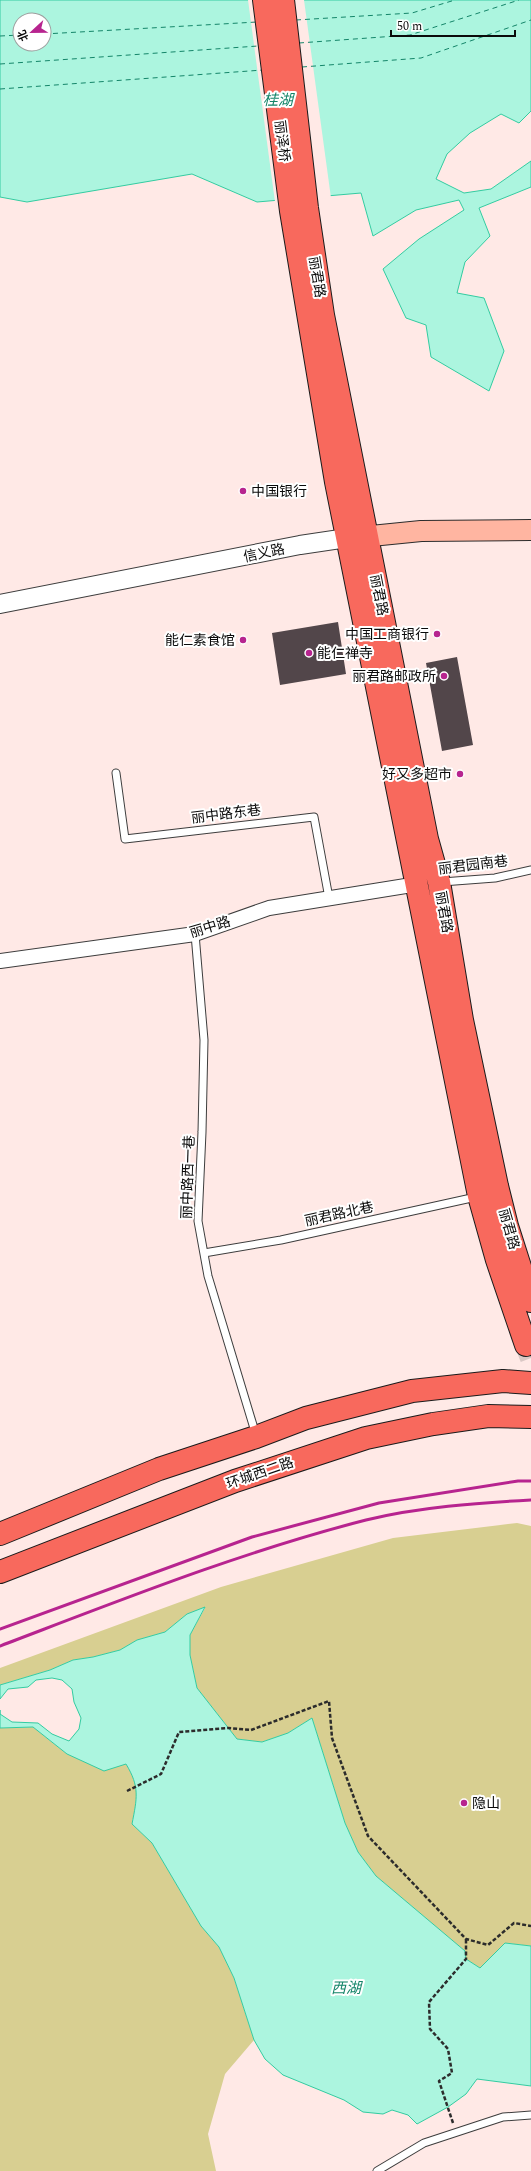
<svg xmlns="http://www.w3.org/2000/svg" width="531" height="2171" viewBox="0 0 531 2171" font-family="Spectral,'Noto Sans SC',serif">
<rect width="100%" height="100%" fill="#ffe9e6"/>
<!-- forest -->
<path fill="#d8cf91" d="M517,1523L531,1526V1946L505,1943L480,1968L466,1959L465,1951L376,1876L358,1852L345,1823L312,1718L288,1733L262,1742L237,1739L197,1688L190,1655V1635L205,1608L187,1614L165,1632L137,1640L120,1650L93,1657L73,1660L50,1670L0,1685V1668L221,1587L393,1538Z
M33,1727L67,1754L126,1764C140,1787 137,1798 132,1824L152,1843L201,1926L219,1947L234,1978L254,2040L225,2074L208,2134L216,2171H0V1728Z"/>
<!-- water -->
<path fill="#acf5df" stroke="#33cca1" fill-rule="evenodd" d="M0,0H531V111L519,123L501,114L470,133L447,154L436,179L464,193L491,189L531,161V187L479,208L490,236L465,262L457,293L484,298L504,351L489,391L431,357L426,325L406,318L383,269L419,239L464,210L459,200L416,210L373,236L361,193L257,202L192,174L27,202L0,197ZM20,20H44V44H20Z
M205,1607L190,1635V1655L197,1688L237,1739L262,1742L288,1733L312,1718L345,1823L358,1852L376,1876L465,1951L466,1959L480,1968L505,1943L531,1946V2086L477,2079L466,2094L448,2107L417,2124L408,2115L392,2110L383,2114L363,2112L344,2100L283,2075L265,2059L254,2040L234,1978L219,1947L201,1926L152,1843L132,1824C137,1798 140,1787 126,1764L104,1771L67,1754L33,1727L0,1728V1710V1714L12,1722L38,1723L52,1734L69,1741L79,1729L81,1718L74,1702L72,1689L62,1680L52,1678L36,1680L28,1687L8,1689L0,1699V1685L50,1670L73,1660L93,1657L120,1650L137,1640L165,1632L187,1614Z"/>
<!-- pier -->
<path fill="#ffe9e6" d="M248,0H304L331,198L275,202Z"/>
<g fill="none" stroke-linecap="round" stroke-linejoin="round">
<!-- ferry -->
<path stroke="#148569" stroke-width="1" stroke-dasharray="5 4" stroke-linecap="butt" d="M296,20L412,13L455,0
M44,34L257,22
M0,36L20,35
M299,43L410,35L519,0
M0,64L258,46
M302,67L421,58L531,20
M0,89L263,70"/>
</g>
<!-- building -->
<path fill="#52464a" d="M338,622L346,674L280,685L272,633Z
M457,657L473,745L442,751L426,663Z"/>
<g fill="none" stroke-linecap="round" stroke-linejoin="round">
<!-- primary-tunnel -->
<path stroke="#dac8c5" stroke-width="22" stroke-dasharray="22 11" stroke-linecap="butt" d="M526,1345L531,1358"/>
<defs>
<path id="service" d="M116,773L125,839L314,817L329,898
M442,882L495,878L531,870
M195,934L204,1040L202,1132L198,1221L208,1276L256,1435
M204,1253L281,1240L476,1197
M377,2171L424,2143L503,2117L531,2115"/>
<path id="minor" d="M0,961L195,934L269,908L418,884"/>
<path id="tertiary" d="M0,604L300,545L347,538"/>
<path id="secondary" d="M351,538L421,531L531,530"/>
<path id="primary" d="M264,0L291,211L336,482L479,1196L497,1260L526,1345
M283,0L307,208L323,315L427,839L439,882L462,1020L497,1186L507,1226L531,1301
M0,1534L159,1469L256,1437L306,1418L412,1391L503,1381L531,1383
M0,1572L235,1481L366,1438L433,1424L488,1416L531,1417"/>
</defs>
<!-- service casing -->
<use href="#service" stroke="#3d3d3d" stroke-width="9"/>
<!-- minor casing -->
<use href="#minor" stroke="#3d3d3d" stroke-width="16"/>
<!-- tertiary casing -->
<use href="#tertiary" stroke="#3d3d3d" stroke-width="20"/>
<!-- secondary casing -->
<use href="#secondary" stroke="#2c2c2c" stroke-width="22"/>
<!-- primary casing -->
<use href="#primary" stroke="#1b1b1b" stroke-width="24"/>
<!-- path -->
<path stroke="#2c2c2c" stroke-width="2.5" stroke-dasharray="4 2" stroke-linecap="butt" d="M127,1791L161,1774L179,1732L228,1728L251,1730L329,1701L332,1738L368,1836L466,1939L488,1945L514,1923L531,1926
M453,2123L439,2081L452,2073L448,2049L430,2029L429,2002L466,1959V1939"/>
<!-- service -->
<use href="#service" stroke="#fff" stroke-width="7"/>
<!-- minor -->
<use href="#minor" stroke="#fff" stroke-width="14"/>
<!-- tertiary -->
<use href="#tertiary" stroke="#fff" stroke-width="18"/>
<!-- secondary -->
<use href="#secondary" stroke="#ffb5a1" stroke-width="20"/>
<!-- primary -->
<use href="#primary" stroke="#f8695d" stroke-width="22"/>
<!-- rail -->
<path stroke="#b7248f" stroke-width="3" d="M0,1629L252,1537L379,1503L518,1481H531
M0,1646C121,1600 241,1552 366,1520C419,1507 477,1503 531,1500"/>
</g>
<!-- markers -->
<g fill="#b7248f" stroke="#fff" stroke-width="1.5">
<circle cx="243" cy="491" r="4"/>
<circle cx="437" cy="634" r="4"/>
<circle cx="243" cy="640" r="4"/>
<circle cx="309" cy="653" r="4"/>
<circle cx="444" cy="676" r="4"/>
<circle cx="460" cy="774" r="4"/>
<circle cx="464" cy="1803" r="4"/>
</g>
<g text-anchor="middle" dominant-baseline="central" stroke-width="4" stroke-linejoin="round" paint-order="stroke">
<!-- street labels -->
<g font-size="14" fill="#0a0a0a" stroke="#fff">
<text transform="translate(282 141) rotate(83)">丽泽桥</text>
<text transform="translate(317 277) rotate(81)">丽君路</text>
<text transform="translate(264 553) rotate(-12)">信义路</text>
<text transform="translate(379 595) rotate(79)">丽君路</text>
<text transform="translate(226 814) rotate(-7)">丽中路东巷</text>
<text transform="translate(473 865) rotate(-7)">丽君园南巷</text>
<text transform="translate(444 912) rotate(80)">丽君路</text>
<text transform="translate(210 927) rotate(-17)">丽中路</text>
<text transform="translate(188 1177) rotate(-88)">丽中路西一巷</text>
<text transform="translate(339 1214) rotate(-12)">丽君路北巷</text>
<text transform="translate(509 1229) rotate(74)">丽君路</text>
<text transform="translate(260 1473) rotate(-19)">环城西二路</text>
</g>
<!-- poi labels -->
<g font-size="14" fill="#0a0a0a" stroke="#fff" text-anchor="end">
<text x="251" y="491" text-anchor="start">中国银行</text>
<text x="429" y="634">中国工商银行</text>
<text x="235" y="640">能仁素食馆</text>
<text x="317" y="653" text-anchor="start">能仁禅寺</text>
<text x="436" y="676">丽君路邮政所</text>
<text x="452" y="774">好又多超市</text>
<text x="472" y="1803" text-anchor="start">隐山</text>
</g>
<!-- water labels -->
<g font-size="15" font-style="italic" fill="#148569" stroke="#fff">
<text x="278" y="100">桂湖</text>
<text x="346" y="1988">西湖</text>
</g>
</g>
<!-- north arrow -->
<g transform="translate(32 32) rotate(248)"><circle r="19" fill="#ffffff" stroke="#9d9d9d"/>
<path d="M0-3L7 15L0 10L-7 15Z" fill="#b7248f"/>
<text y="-6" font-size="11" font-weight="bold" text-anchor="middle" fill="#0a0a0a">北</text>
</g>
<!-- scale -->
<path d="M391 30v6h124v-6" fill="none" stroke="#0a0a0a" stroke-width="2"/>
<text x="397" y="30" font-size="12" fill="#0a0a0a" stroke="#ffffff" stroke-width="3" paint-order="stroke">50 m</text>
</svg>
